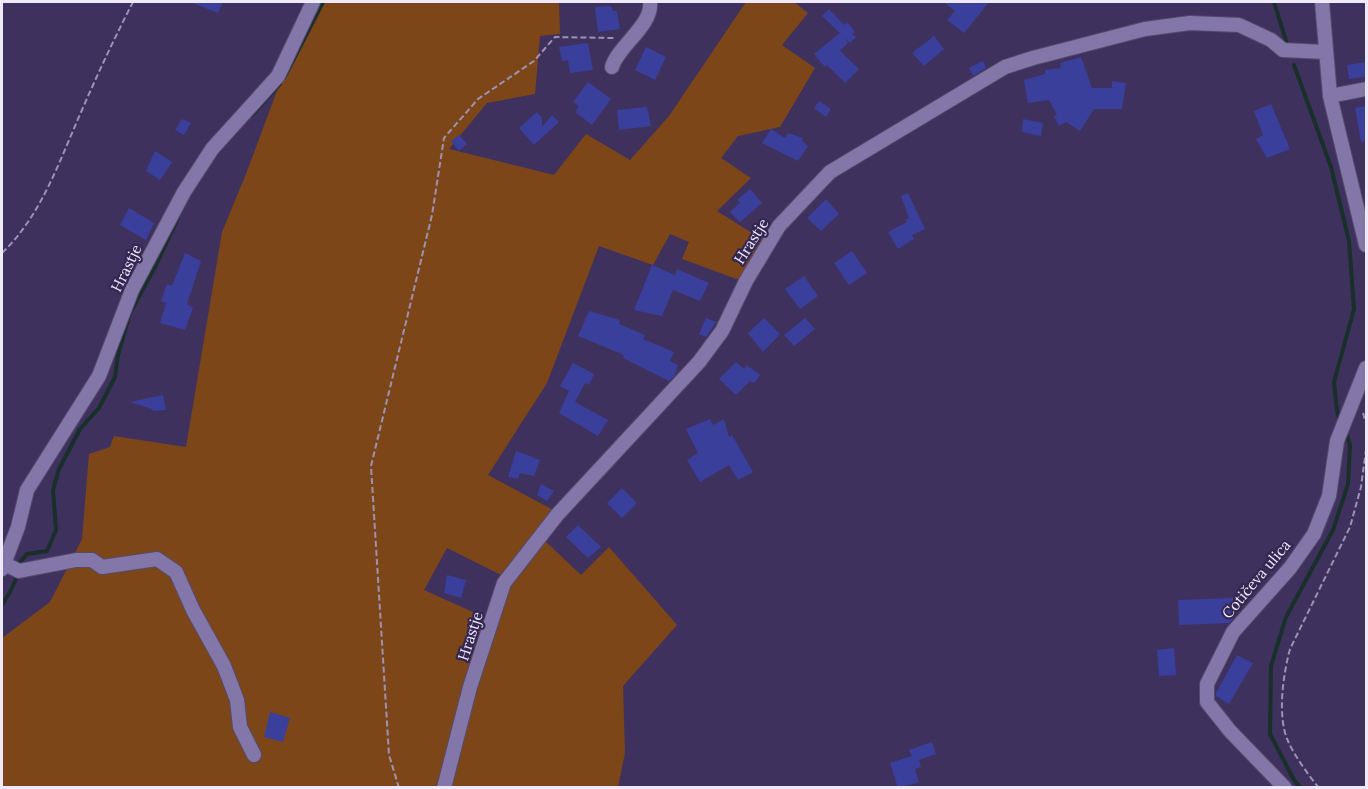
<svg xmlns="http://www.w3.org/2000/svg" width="1368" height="789" viewBox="0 0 1368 789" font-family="Lora,serif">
<rect width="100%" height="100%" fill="#3f315d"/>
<!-- green -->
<path fill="#7d4619" d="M310,2H559L560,34L540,36L535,94L487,103L449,149L554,175L586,134L630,160L669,116L746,2H794L808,13L782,45L815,68L780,127L738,136L721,158L751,178L717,211L765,241L742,281L682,259L689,242L670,234L653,265L599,246L547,383L488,475L555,511L503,576L447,548L424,590L495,622L507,586L543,539L581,575L609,547L677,625L623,686L625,753L618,787H2V638L50,602L82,539L89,454L110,447L114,436L186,447L222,232L246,174Z"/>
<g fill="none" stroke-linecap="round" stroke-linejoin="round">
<!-- stream -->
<path stroke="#192f2a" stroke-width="4" d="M1274,2L1287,44
M1294,65L1331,167L1349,241L1354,309L1334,382L1337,411L1340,421
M284,78L323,2
M251,116L280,84
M19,563L27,554L47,551L56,530L53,490L59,469L80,429L99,408L115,377L118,355L130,313L156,265L178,218
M2,605L10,592L17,577
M1301,788L1294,780L1270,734L1271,666L1286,617L1333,530L1348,484L1350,445L1346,433"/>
</g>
<!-- building -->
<path fill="#3b3f9c" d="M190,2H223L218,13Z
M944,2H989L964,33L947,20L955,11Z
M611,6L613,11H617L620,29L598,32L595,7Z
M829,9L844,25L847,22L855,32L852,34L856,37L850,43L844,37L848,43L840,51L859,69L845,83L827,65L825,67L814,54L840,33L822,16Z
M934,36L944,49L924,66L912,53Z
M588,43L593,70L570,73L568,60L562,61L559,47Z
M646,47L666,57L655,80L635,70Z
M1081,57L1092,88H1112V81L1126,83L1122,109H1094L1080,131L1066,122L1059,126L1054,116L1057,115L1049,100L1028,103L1024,80L1045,74V70L1061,68L1060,63Z
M983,61L986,68L973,76L969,68Z
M1366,62V77L1349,79L1347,65Z
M588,82L611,99L592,125L575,112L579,106L573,102Z
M819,101L831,109L826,117L814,108Z
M1271,104L1290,149L1267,158L1256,139L1263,135L1254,111Z
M1366,106V141L1361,142L1355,108Z
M647,107L651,126L619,130L617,110Z
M537,112L542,118V127L552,115L559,122L534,145L519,128Z
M182,119L191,123L184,135L175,130Z
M1023,119L1043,123L1041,136L1022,132Z
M771,129L785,138L788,133L803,138L802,141L808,146L798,161L762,143Z
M459,135L467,144L459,151L451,141Z
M155,151L172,162L160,180L146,171Z
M750,189L762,203L740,222L730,212L740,203L737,200Z
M908,193L925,229L912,235L914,239L898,249L888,232L907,222L905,220L909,218L901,196Z
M826,199L839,214L821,231L807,218Z
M129,208L154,223L146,240L120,225Z
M852,251L867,273L849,285L834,263Z
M185,253L201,261L187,304L193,308L185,330L160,323L166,303L161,301L167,284L172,286Z
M652,265L675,275L677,269L709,283L700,301L673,290L662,316L634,310Z
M804,276L818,296L800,309L785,289Z
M589,311L620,320L619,324L645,335L643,339L674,352L670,361L678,365L675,375L669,381L623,358L624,355L578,336Z
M706,318L716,322L706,337L699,334Z
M764,318L780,334L763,352L748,333Z
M805,318L815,329L794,346L784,335Z
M736,362L744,369L747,365L760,375L754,383L750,381L736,395L719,379Z
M573,363L594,374L589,385L585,383L575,402L608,420L598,436L559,413L569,391L560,386Z
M163,395L166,410L153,411L152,409L130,402Z
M710,419L713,425L724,419L729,437L732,435L753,472L738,480L729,465L700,482L687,460L698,453L686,429Z
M516,451L540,460L534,476L520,473L518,479L508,477Z
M541,484L554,491L547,501L537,495Z
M622,488L637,503L622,518L607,503Z
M578,525L601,547L588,558L566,537Z
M447,575L466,580L461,598L444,593Z
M1233,598L1234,618L1229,623L1179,625L1178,600Z
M1174,648L1176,675L1159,676L1157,650Z
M1237,655L1253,663L1229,704L1216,696V693Z
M270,712L290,718L283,742L264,737Z
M932,742L936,754L919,760L921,767L915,769L919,782L898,788L890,763L912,756L909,750Z"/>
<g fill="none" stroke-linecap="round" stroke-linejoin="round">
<defs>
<path id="minor" d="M1322,2L1330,96L1366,245
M612,67C618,46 653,25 650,2
M1330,96L1366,89
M5,564L19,571L76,560H92L102,567L157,559L176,572L193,610L224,666L237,700L240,727L254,755
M2,569L18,527L27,490L99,376L132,290L184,192L212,149L278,76L313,2
M444,788L470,687L504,583L557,515L699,362L722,331L746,281L779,226L830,172L1005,67L1033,58L1145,29L1190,23L1239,25L1271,40L1283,50L1325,52
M1285,788L1230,731L1207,702V684L1233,632L1290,568L1314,534L1329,496L1337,441L1366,368"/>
</defs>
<!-- minor casing -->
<use href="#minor" stroke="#564a6e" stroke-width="16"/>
<!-- path -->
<path stroke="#9c93b1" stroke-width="2" stroke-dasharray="6 3" stroke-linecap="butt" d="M2,253C42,215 60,159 82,110C98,73 115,37 133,2
M1363,413L1366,423V439
M399,788L389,755L371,466L432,215L444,138L478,99L534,61L555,37L614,38
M1319,788C1309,776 1294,755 1288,741C1277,717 1283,675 1290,649L1350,527L1361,487L1366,450"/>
<!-- minor -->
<use href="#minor" stroke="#8376a8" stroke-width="14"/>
</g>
<g text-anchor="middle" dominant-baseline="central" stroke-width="4.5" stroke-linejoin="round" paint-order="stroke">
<!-- street labels -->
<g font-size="15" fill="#eeeafb" stroke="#342752">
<text transform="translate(751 241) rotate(-58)">Hrastje</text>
<text transform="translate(126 268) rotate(-64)">Hrastje</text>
<text transform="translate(1256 579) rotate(-50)">Cotičeva ulica</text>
<text transform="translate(470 636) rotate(-72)">Hrastje</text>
</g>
</g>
<!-- border -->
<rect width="1368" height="789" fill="none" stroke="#eeeafb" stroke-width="6"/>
</svg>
